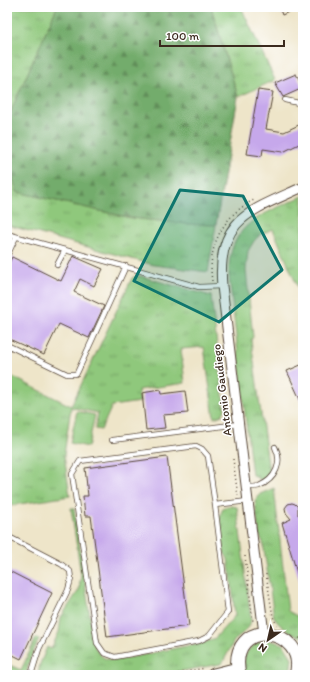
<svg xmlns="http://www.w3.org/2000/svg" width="310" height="682" viewBox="0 0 310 682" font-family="Itim,sans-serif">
<defs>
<pattern id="grass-tufts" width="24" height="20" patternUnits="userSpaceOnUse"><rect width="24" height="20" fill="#8fc87c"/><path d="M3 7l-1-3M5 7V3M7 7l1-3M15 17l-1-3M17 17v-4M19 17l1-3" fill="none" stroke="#76a365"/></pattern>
<pattern id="forest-firs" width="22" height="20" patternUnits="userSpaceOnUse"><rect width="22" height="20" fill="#73ac6c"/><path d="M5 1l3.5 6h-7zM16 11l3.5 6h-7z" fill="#608c58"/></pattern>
</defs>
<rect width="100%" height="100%" fill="#fff"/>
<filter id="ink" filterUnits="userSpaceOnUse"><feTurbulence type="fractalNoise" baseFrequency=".025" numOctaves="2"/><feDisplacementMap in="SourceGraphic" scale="8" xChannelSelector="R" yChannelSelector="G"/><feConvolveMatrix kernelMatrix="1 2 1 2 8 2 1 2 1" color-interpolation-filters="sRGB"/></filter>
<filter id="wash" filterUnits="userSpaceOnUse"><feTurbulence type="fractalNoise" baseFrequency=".012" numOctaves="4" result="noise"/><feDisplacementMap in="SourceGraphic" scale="16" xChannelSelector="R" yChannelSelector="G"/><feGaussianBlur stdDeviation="0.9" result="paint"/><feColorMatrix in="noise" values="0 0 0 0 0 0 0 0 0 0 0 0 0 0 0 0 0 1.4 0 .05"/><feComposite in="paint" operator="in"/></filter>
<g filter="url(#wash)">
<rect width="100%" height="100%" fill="#eee5c9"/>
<!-- grass -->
<path fill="url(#grass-tufts)" stroke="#65794d" d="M7,7H57L7,120Z
M211,7H241L275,80L238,97Z
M7,157L18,192L131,218L187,224L216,225L208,272L154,265L7,225Z
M303,196V300L273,229L261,234L254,241L248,251L246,270L253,337L251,340L270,479L261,480L252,475L229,276C227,223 262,215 303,196Z
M136,276H140L211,296L225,410L222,415L214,418L204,347L181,349L185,383L138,390L140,402L112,406L101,430L95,429L98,413L74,408L71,407L64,455L70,496L7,506V374L71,406L132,278Z
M274,488L288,611L297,616L303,614V637C295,637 277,625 274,617L263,542L259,535L255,501L260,494Z
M231,506L237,507L251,620L249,627L234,641L223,662L220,664L161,675H38L40,664L47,647L51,649L59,632L61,617L79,590L81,575L71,508H74L94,644C99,657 104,660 118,660L206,642L215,638L233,618L235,615L231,578L228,559L224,552L222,538L220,516L223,508Z
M36,638L39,639L29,662L26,675H7V664L21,670Z
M268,640L283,644L292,658L290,675H246C239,657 249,643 268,640Z"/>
<!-- forest -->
<path fill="url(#forest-firs)" stroke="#576b45" d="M57,7H211L238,97L216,225L187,224L131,218L17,192L7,157V120Z"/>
<!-- pitch -->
<path fill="#8fc87c" stroke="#65794d" d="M77,411L95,415L88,447L70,443Z"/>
<g id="blocks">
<!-- building -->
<path fill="#c6a8eb" d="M279,7H300L282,15Z
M296,74L303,88L283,97L275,83Z
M258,90L273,92L266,129L284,132L303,123V142L283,152L263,149L262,156L247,154Z
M73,256L103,269L94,286L80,279L74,292L104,306L89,338L59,324L44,355L7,338V267L12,257L61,281Z
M303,364V406L287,371Z
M160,390L161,394L185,391L188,413L163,415L165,428L146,430L142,393Z
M167,457L189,626L107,637L91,516H85L83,496H88L85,468Z
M292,503L295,504L298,507V515L303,513V586H301L282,523L291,519L286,513L285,508L288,504Z
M7,570L52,593L21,659L7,652Z"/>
</g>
</g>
<g filter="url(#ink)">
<use href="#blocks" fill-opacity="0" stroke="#564638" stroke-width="1"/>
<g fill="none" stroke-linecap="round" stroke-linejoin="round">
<defs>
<path id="lane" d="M285,100L303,104
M7,234L199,287L222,286
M7,256L16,237
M57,265L65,250
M7,345L67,374H75L77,373L126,266
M112,440L239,424
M246,487C250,487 256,487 259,486C276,479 283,462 275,447
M215,505L208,456L202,449L196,446L80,461L72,474L97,643L104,653L115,657L199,641L209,636L228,612L215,505L248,501
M7,536L61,564L70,571L71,579L68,590L39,649L31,675"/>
<path id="street" d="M264,634L222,286C216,218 251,211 303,187"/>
<path id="secondary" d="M214,675L238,669
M239,675C226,614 310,627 296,675"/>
</defs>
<!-- lane casing -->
<use href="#lane" stroke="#564638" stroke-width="6"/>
<!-- street casing -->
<use href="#street" stroke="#564638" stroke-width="11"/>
<!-- secondary casing -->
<use href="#secondary" stroke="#564638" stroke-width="15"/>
<!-- path -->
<path stroke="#564638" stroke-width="1.5" stroke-dasharray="1 3" stroke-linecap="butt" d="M212,281C207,247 223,215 254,200
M233,459L238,497
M245,556L253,622
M266,574L273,617L277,625
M299,638L303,639
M170,675L205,668"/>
<!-- lane -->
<use href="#lane" stroke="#fff" stroke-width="4.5"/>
<!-- street -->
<use href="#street" stroke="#fff" stroke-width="9"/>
<!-- secondary -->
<use href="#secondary" stroke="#fff" stroke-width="13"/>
</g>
</g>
<!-- marked area -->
<path fill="#0f766e" fill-opacity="0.2" stroke="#0f766e" stroke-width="3" stroke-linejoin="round" d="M180,190L243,196L282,270L219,322L134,281Z"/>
<g text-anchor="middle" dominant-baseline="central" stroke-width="3" stroke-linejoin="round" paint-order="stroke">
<!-- street labels -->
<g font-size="12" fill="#3b2a1e" stroke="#fff">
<text transform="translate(222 390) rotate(-97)">Antonio Gaudiego</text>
</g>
</g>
<!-- margin -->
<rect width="310" height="682" fill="none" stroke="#fff" stroke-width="24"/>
<!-- north arrow -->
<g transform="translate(268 640) rotate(214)" stroke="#ffffff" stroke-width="3" paint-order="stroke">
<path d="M0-3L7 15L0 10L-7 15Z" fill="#3b2a1e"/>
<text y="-6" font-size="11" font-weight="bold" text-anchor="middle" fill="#3b2a1e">N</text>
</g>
<!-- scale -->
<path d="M160 40v6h124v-6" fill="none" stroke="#3b2a1e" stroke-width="2"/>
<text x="166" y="40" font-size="12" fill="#3b2a1e" stroke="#ffffff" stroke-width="3" paint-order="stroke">100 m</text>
</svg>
